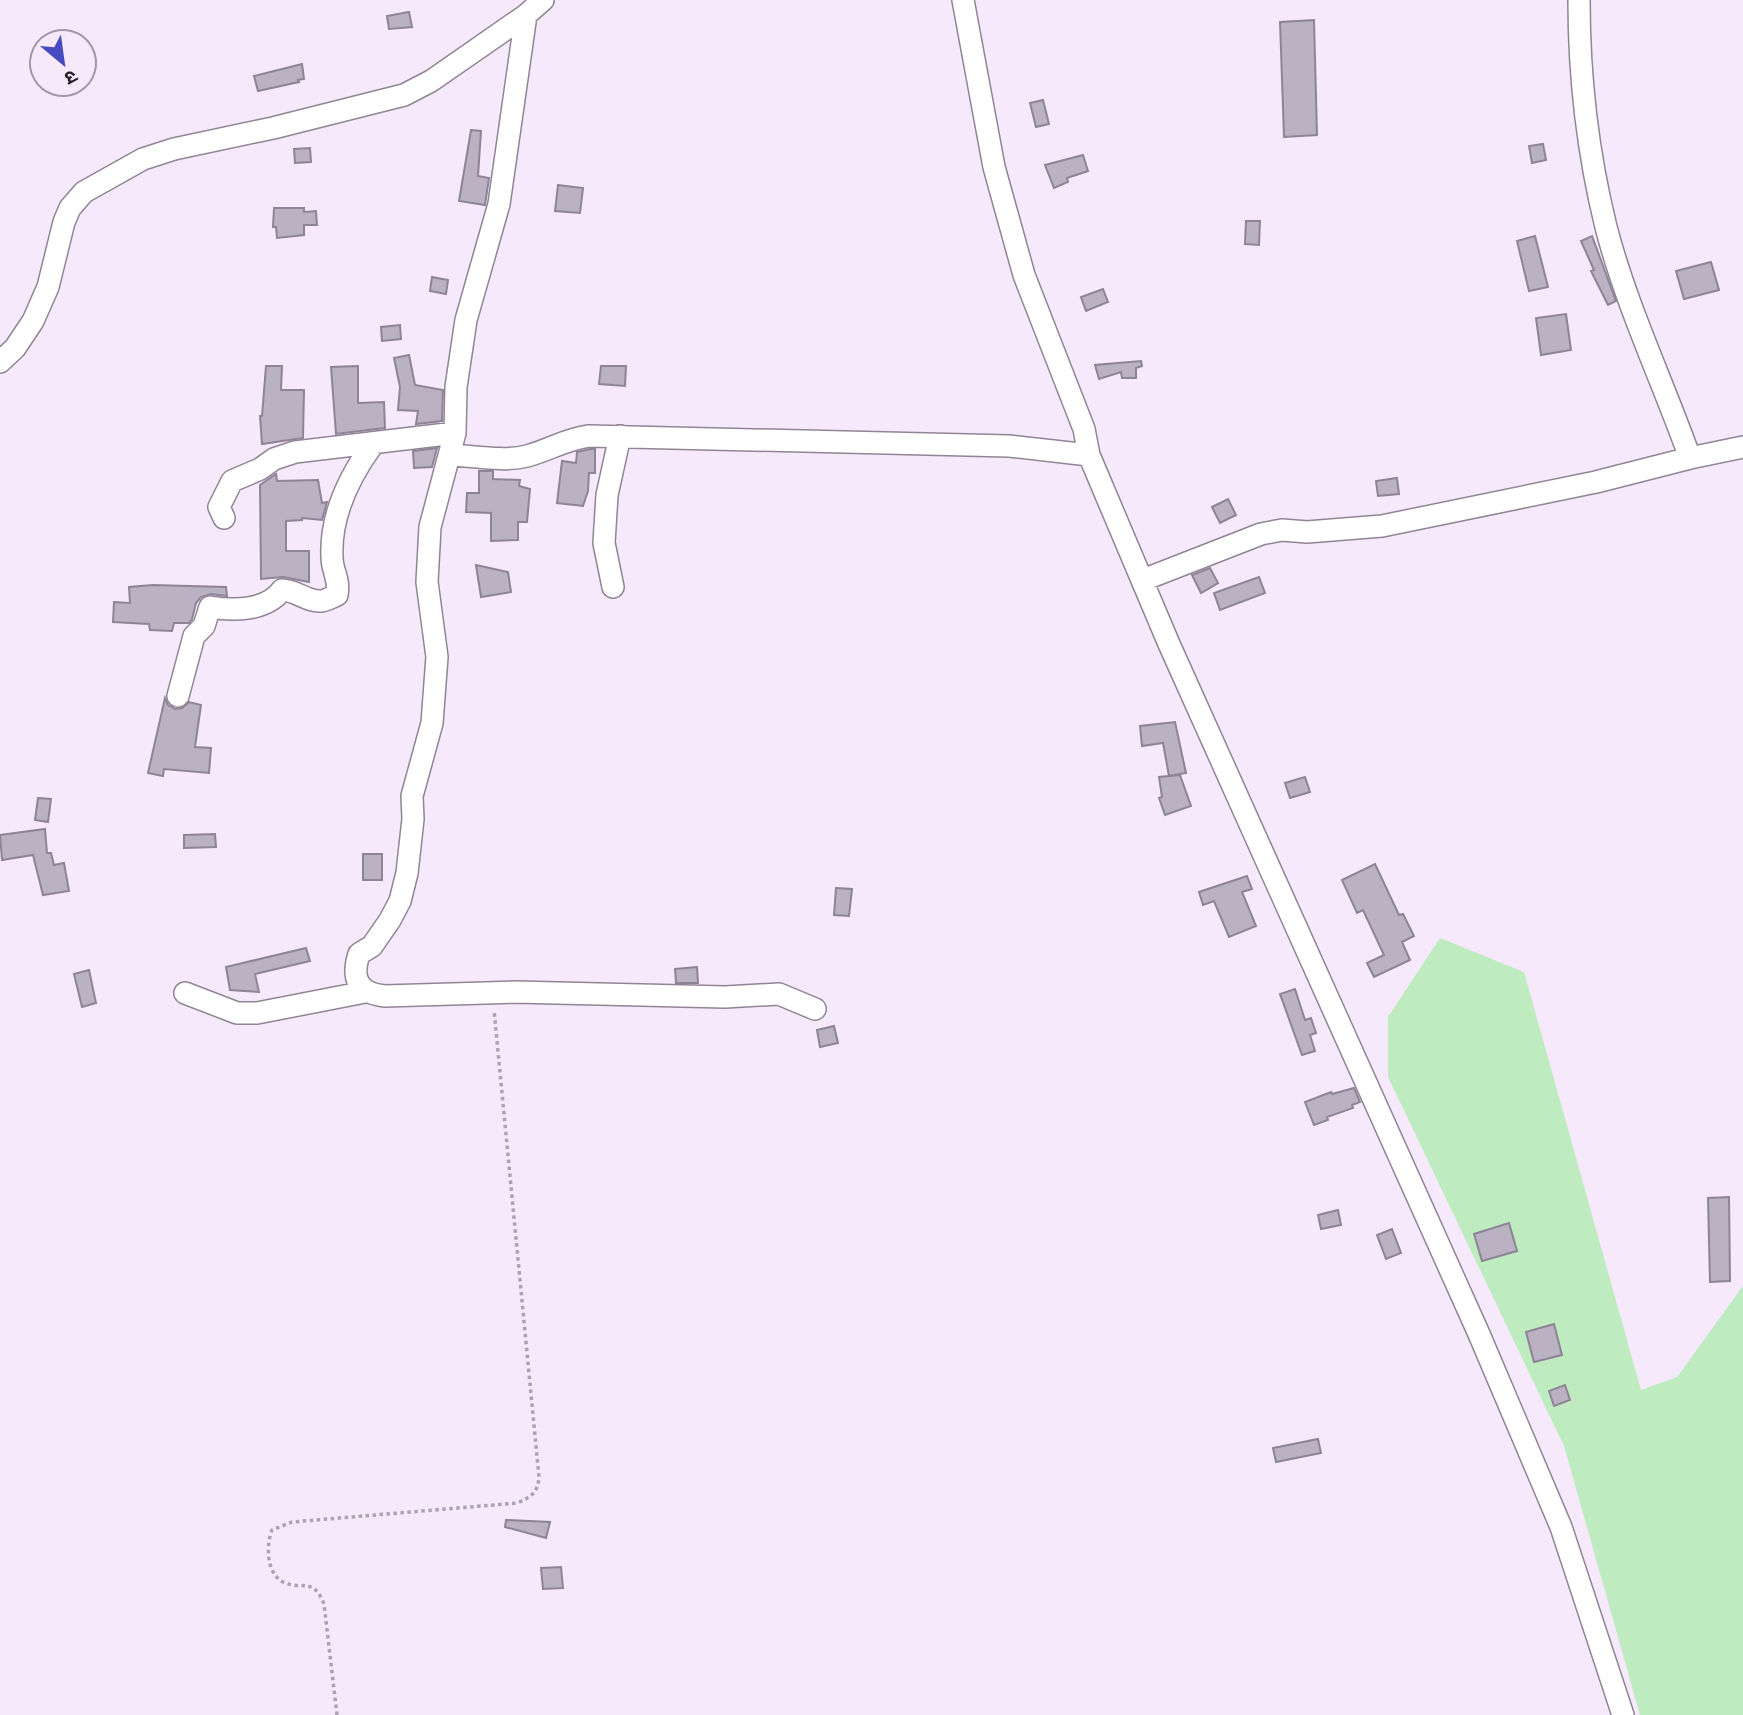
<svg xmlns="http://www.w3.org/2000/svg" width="1743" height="1715" viewBox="0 0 1743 1715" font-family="Literata,'Noto Sans Devanagari',serif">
<rect width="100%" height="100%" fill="#f6e9fb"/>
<!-- green -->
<path fill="#bfebc1" d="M1440,938L1524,972L1641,1390L1677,1377L1743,1286V1715H1640L1564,1446L1388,1077V1017Z"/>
<!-- building -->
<path fill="#bab1c3" stroke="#8d8495" stroke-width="2" d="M409,12L412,27L389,29L387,16Z
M1314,20L1317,135L1284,137L1280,22Z
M302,64L304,79L298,80L299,82L258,91L254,76Z
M1043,100L1049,124L1036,127L1030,103Z
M471,130L481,131L478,176L489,178L485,205L459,201Z
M1543,144L1546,160L1532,163L1529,146Z
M310,148L311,162L295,163L294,149Z
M1083,155L1088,171L1067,178L1068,182L1054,188L1045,165Z
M558,185L583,188L580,213L555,211Z
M274,208H304V212L316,211L317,225H304V235L277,238L276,227H273Z
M1246,221H1260L1259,245L1245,244Z
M1535,236L1548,287L1529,291L1517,241Z
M1592,236L1616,301L1608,305L1591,271L1594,270L1581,241Z
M1711,262L1719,290L1684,299L1676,271Z
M432,277L448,280L446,294L430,291Z
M1103,289L1108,302L1086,311L1081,297Z
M1566,314L1571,350L1541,355L1536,318Z
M400,325L401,339L382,341L381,327Z
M409,355L415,385L443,390L442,421L416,424L418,411L398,410L400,387L394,358Z
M1141,361L1142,366L1136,368V378H1122L1121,372L1099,379L1095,365Z
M266,366H282L281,390H304L303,438L262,444L260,416H262Z
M358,366V403L384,402L385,428L336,434L331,367Z
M601,366H626L625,386L599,384Z
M437,448L432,467L414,468L413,451Z
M590,449H595V473H589L588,491L583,506L557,503L562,461L576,463L577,452Z
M479,471H493V479L520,480L519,486L530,489L527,522H518V540L491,541V513L466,512L467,493H479Z
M276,474L277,481L318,480L322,503L327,502L322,520L302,518V520L286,521V551H309V582L283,577L261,579L260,485Z
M1397,478L1399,494L1378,496L1376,481Z
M1228,499L1236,515L1220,523L1212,507Z
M476,565L508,572L511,592L481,597Z
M1210,568L1218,583L1201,593L1192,575Z
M1259,577L1265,593L1220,610L1214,593Z
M153,585L226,587L227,596L211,594L201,597L196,603L192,619L189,623H174L172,631L150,630L149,624L113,622L114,602L130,603L129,587Z
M165,698L168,705L175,709L182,708L189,702L201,705L195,747L211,748L209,773L164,769L163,776L148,773Z
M1175,722L1186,773L1169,776L1163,743L1142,746L1140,726Z
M1180,775L1191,806L1165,815L1159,798L1162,797L1159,777Z
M1305,777L1310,792L1290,798L1285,783Z
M38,798L51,799L48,822L35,820Z
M45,829L47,853H51L54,865L64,863L69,891L43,895L33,855L2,860L0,835Z
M215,834L216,847L184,848V835Z
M363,854H382V880H363Z
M1375,864L1399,915L1403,914L1414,936L1402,942L1410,960L1374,977L1367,963L1384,955L1363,910L1357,913L1342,880Z
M1247,876L1252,889L1242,892L1256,926L1229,937L1214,901L1203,905L1199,892Z
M836,888L852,889L849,916L834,915Z
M306,948L310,961L255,974L259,992L230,990L226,967Z
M697,967L698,983H676L675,969Z
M89,970L96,1003L82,1007L74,974Z
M1295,989L1305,1020L1311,1018L1316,1033L1310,1035L1315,1051L1302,1055L1280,994Z
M834,1026L838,1043L820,1047L817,1030Z
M1354,1088L1360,1102L1352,1105L1353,1108L1327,1117L1328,1120L1314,1125L1305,1102L1331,1092L1332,1094Z
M1729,1197L1730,1281L1710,1282L1708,1198Z
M1338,1210L1341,1225L1321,1229L1318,1215Z
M1509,1223L1517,1251L1482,1261L1474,1234Z
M1392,1229L1401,1253L1386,1259L1377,1235Z
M1554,1324L1562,1355L1534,1362L1526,1332Z
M1565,1385L1570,1400L1554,1406L1549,1391Z
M1318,1439L1321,1453L1276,1462L1273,1448Z
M506,1520L550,1522L546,1538L505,1527Z
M561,1567L563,1588L543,1589L541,1568Z"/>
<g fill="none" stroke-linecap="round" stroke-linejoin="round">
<defs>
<path id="street" d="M963,0L994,167L1024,275L1084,429L1089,455L1169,644L1479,1334L1561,1527L1623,1715
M1579,0C1579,76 1588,154 1606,227C1626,305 1663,382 1690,458
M526,15L499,204L466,320L456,387L455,433L430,527L427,582L437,657L432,723L412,796L413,819L407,873L400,901L390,920L372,946L359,954C351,979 358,993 385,996L515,992L725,997L779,994L815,1009
M0,362L15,348L33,321L48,287L64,222L70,208L84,192L143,159L174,149L273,128L404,95L431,81L526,15L543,0
M450,455C474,456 504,462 527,456C549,450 566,439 589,436L1009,446L1089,455
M224,518L219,507L232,481L260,469L274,459L295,452L455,433
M1143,580L1261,534L1282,530L1307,532L1382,526L1596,482L1690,458L1743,447
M613,587L604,543L607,495L620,436
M178,696L194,636L204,626L210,607C234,611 266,611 282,590C296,590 307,602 321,601C325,601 332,597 337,595C340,578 332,572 332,557C330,515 349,477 373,444
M185,993L237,1013H257L365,992"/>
</defs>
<!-- street casing -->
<use href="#street" stroke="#908594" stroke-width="24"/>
<!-- path -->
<path stroke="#aca2b0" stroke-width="3.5" stroke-dasharray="3.5 3.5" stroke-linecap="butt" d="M337,1715L324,1604C313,1576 302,1591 283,1582C266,1573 266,1545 272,1530L292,1522L517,1503C531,1497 538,1493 539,1477L494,1010"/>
<!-- street -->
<use href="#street" stroke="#fff" stroke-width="21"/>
</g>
<!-- north arrow -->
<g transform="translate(63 63) rotate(151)"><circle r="33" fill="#f6e9fb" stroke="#a298a5" stroke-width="2"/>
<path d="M0-5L12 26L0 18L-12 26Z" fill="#464bc0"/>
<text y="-10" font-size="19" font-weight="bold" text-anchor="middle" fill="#231e24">उ</text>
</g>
</svg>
